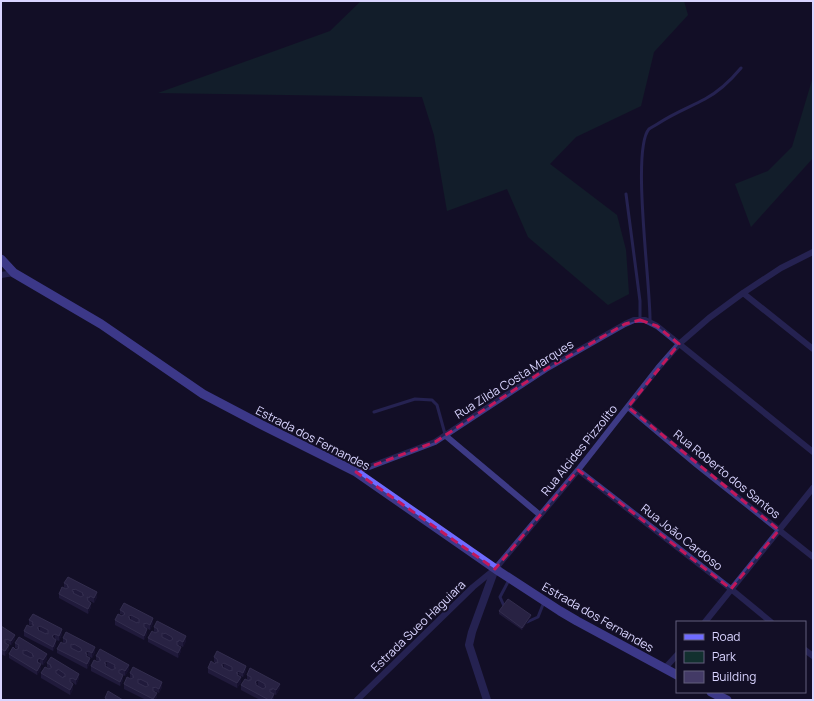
<svg xmlns="http://www.w3.org/2000/svg" width="814" height="701" viewBox="0 0 814 701" font-family="Manrope,sans-serif">
<rect width="100%" height="100%" fill="#130f26"/>
<!-- green -->
<path fill="#12302f" d="M361,1H684L688,15L654,52L641,106L576,137L550,164L617,215L626,250L629,294L608,305L528,237L507,189L447,211L434,135L422,97L158,93L330,31Z
M813,77V158L751,227L735,184L768,171L792,147Z"/>
<g fill="none" stroke-linecap="round" stroke-linejoin="round">
<!-- service -->
<path stroke="#3d3a85" stroke-width="3" d="M626,194L640,301V320
M650,322C651,288 631,149 649,129C652,127 656,125 659,123C674,113 690,107 705,99C720,91 731,80 741,68
M374,412L415,399L432,400L437,405L445,434
M504,606L500,597L509,580
M527,622L538,617L544,602"/>
<!-- minor -->
<path stroke="#3d3a85" stroke-width="6" d="M1,275L14,273
M743,293L813,349
M628,407L697,465L813,557
M446,436L540,515
M578,470L731,589L771,622
M356,472L435,442L546,369L625,324L634,320H645L657,326L813,452
M705,622L813,488
M805,650L813,656
M665,668L677,655
M357,700L473,587L495,569L578,470L658,368L679,344L709,318L743,293L781,268L813,252"/>
<!-- tertiary -->
<path stroke="#3d3a85" stroke-width="8" d="M487,700L469,645L472,632L495,569"/>
<!-- secondary -->
<path stroke="#6f6bff" stroke-width="9" d="M1,259L14,273L101,324L203,394L262,425L356,472L500,572L560,611L577,621L677,675
M711,692L727,700"/>
</g>
<!-- wall -->
<path fill="#312854" d="M64,583L97,597L94,603L90,601V602L91,607L88,614L59,598V594L67,589L64,588Z
M120,610L153,623L150,630L146,628L147,634L144,640L115,625V620L123,615L120,614Z
M499,611L531,617L522,630L499,614Z
M29,620L62,634L59,641L54,639L56,645L53,651L24,636V631L32,626L29,625Z
M1,626L15,639L11,645L7,643V644L9,650L5,656L1,654Z
M154,627L186,641L183,647L179,645V646L181,651L178,658L148,642V638L156,633L154,632Z
M63,638L95,652L92,658L88,656V657L90,662L87,669L57,653V649L65,644L63,643Z
M15,643L47,659L43,665L40,663H39L41,669L37,675L9,658V654L17,649L15,648Z
M96,656L129,669L125,676L122,674L123,680L120,686L91,671V666L98,661L96,660Z
M214,657L246,671L243,677L239,675L238,676L241,682L237,688L208,673V668L215,663L214,662Z
M47,663L79,678L76,685L72,682L73,689L70,695L41,678V673L49,669L47,667Z
M130,673L162,687L159,693L155,691V692L157,697L155,700H146L124,689V684L132,679L130,678Z
M247,675L280,688L276,695L272,693L274,699V700H260L241,690V685L249,680H247Z"/>
<!-- shaded-wall -->
<path fill="#1d163a" d="M97,592V597L94,603V598Z
M91,603V607L88,614V609Z
M131,615V620L130,621L128,617Z
M531,615V617L522,630V628Z
M153,618V623L150,630V625Z
M40,626V631L39,632L37,628Z
M62,629V634L59,641V636Z
M147,629V634L144,640V636Z
M55,634V639L53,640L52,636Z
M15,635V639L11,645V641Z
M186,636V641L183,647V642Z
M56,640V645L53,651V647Z
M9,645V650L5,656V651Z
M95,647V652L92,658V653Z
M181,647V651L178,658V653Z
M88,651V656L87,657L85,653Z
M47,654V659L43,665V660Z
M40,658V663L38,664L37,660Z
M90,658V662L87,669V664Z
M107,661V666L106,667L104,663Z
M224,663V668L223,669L221,665Z
M41,664V669L37,675V671Z
M129,665V669L125,676V671Z
M246,666V671L243,677V673Z
M239,671V675L238,676L236,673Z
M79,674V678L76,685V680Z
M123,675V680L120,686V682Z
M241,677V682L237,688V683Z
M258,680V685L256,686L255,682Z
M162,682V687L159,693V689Z
M73,684V689L70,695V690Z
M280,684V688L276,695V690Z
M157,693V697L155,700H153Z
M274,694V700H271Z"/>
<!-- building -->
<path fill="#433a66" stroke="#5a527e" fill-rule="evenodd" d="M68,577L97,592L94,598L90,596L89,598L87,597L88,601L91,603L88,609L59,594L62,587L66,589L69,587L67,586L68,585L64,583ZM73,589L74,590L75,589L83,593L82,594L84,595L81,597L73,593L74,592L72,591Z
M508,599L531,615L522,628L499,611Z
M124,603L153,618L150,625L146,623L145,624L144,623V627L147,629L144,636L115,620L118,614L122,616L125,614L124,613V612L120,610ZM131,615L139,619V623L137,622V623L129,619L130,618L128,617Z
M33,614L62,629L59,636L55,634L52,636L53,637V638L56,640L53,647L24,631L27,625L31,627L34,625L32,624L33,622L29,620ZM40,626L48,630V634L46,633V634L38,630L39,629L37,628Z
M157,621L186,636L183,642L179,640L178,642L177,641V645L181,647L178,653L148,638L152,631L155,633L159,631L157,630L158,629L154,627ZM162,633L164,634L165,633L172,637V638L173,639L170,641L162,637Z
M1,626L15,635L11,641L7,639V640L5,639V643L9,645L5,651L1,649Z
M66,632L95,647L92,653L88,651L85,653L87,654L86,656L90,658L87,664L57,649L61,642L64,644L67,642L66,641L67,640L63,638ZM71,644L73,645L74,644L81,648V649L82,650L81,651H80L79,652L71,648Z
M19,637L47,654L43,660L40,658L37,660L38,661L37,662L41,664L37,671L9,654L13,647L16,650L19,648L18,647L19,645L15,643ZM23,650L25,651L26,650L33,654L32,655L34,656L31,658L23,654Z
M100,649L129,665L125,671L122,669L121,670H119V673L123,675L120,682L91,666L94,660L98,662L101,660L99,659L100,658L96,656ZM107,661L115,665L114,667L116,668L112,670L105,666L106,664L104,663Z
M217,651L246,666L243,673L239,671L236,673H238L237,675L241,677L237,683L208,668L211,661L215,664L216,662L218,663L217,659L214,657ZM224,663L232,667V671L231,670L230,671L222,667L223,666L221,665Z
M51,657L79,674L76,680L72,678L71,679L70,678V682L73,684L70,690L41,673L45,667L49,669L52,667L50,666L51,665L47,663ZM58,669L65,674V677L64,676L63,678L56,673V670L57,671Z
M133,667L162,682L159,689L155,687L154,688L153,687V691L157,693L153,699L124,684L127,677L131,679L134,677H133V675L130,673ZM138,679L140,680V679L148,683L147,684L149,685L146,687L138,683Z
M250,668L280,684L276,690L272,688V690L270,689V692L274,694L271,700H269L241,685L245,679L249,681V680H251V677L247,675ZM258,680L265,684V686L266,687L263,689L256,685V683L255,682Z
M108,691L123,700H108L105,698Z"/>
<!-- marked area -->
<path d="M0 0H814V701H0ZM640,320L657,326L679,344L628,407L779,530L731,589L578,470L495,569L356,472L435,442L546,369L625,324Z" fill="#130f26" fill-opacity=".55" fill-rule="evenodd"/>
<path fill="none" stroke="#c2185b" stroke-width="3" stroke-dasharray="8 5" stroke-linejoin="round" d="M640,320L657,326L679,344L628,407L779,530L731,589L578,470L495,569L356,472L435,442L546,369L625,324Z"/>
<g text-anchor="middle" dominant-baseline="central" stroke-width="4" stroke-linejoin="round" paint-order="stroke">
<!-- street labels -->
<g font-size="12" fill="#d9d4ff" stroke="#130f26">
<text transform="translate(514 379) rotate(-32)">Rua Zilda Costa Marques</text>
<text transform="translate(313 438) rotate(27)">Estrada dos Fernandes</text>
<text transform="translate(579 450) rotate(-51)">Rua Alcides Pizzolito</text>
<text transform="translate(727 474) rotate(39)">Rua Roberto dos Santos</text>
<text transform="translate(682 537) rotate(38)">Rua João Cardoso</text>
<text transform="translate(598 617) rotate(30)">Estrada dos Fernandes</text>
<text transform="translate(418 626) rotate(-44)">Estrada Sueo Haguiara</text>
</g>
</g>
<!-- border -->
<rect width="814" height="701" fill="none" stroke="#d9d4ff" stroke-width="4"/>
<!-- legend -->
<rect x="676" y="621" width="130" height="72" fill="#130f26" stroke="#625e7d"/>
<rect x="684" y="634" width="20" height="6" fill="#6f6bff" stroke="#625e7d"/>
<text x="712" y="641" font-size="12" fill="#d9d4ff">Road</text>
<rect x="684" y="651" width="20" height="12" fill="#12302f" stroke="#625e7d"/>
<text x="712" y="661" font-size="12" fill="#d9d4ff">Park</text>
<rect x="684" y="671" width="20" height="12" fill="#433a66" stroke="#625e7d"/>
<text x="712" y="681" font-size="12" fill="#d9d4ff">Building</text>
</svg>
